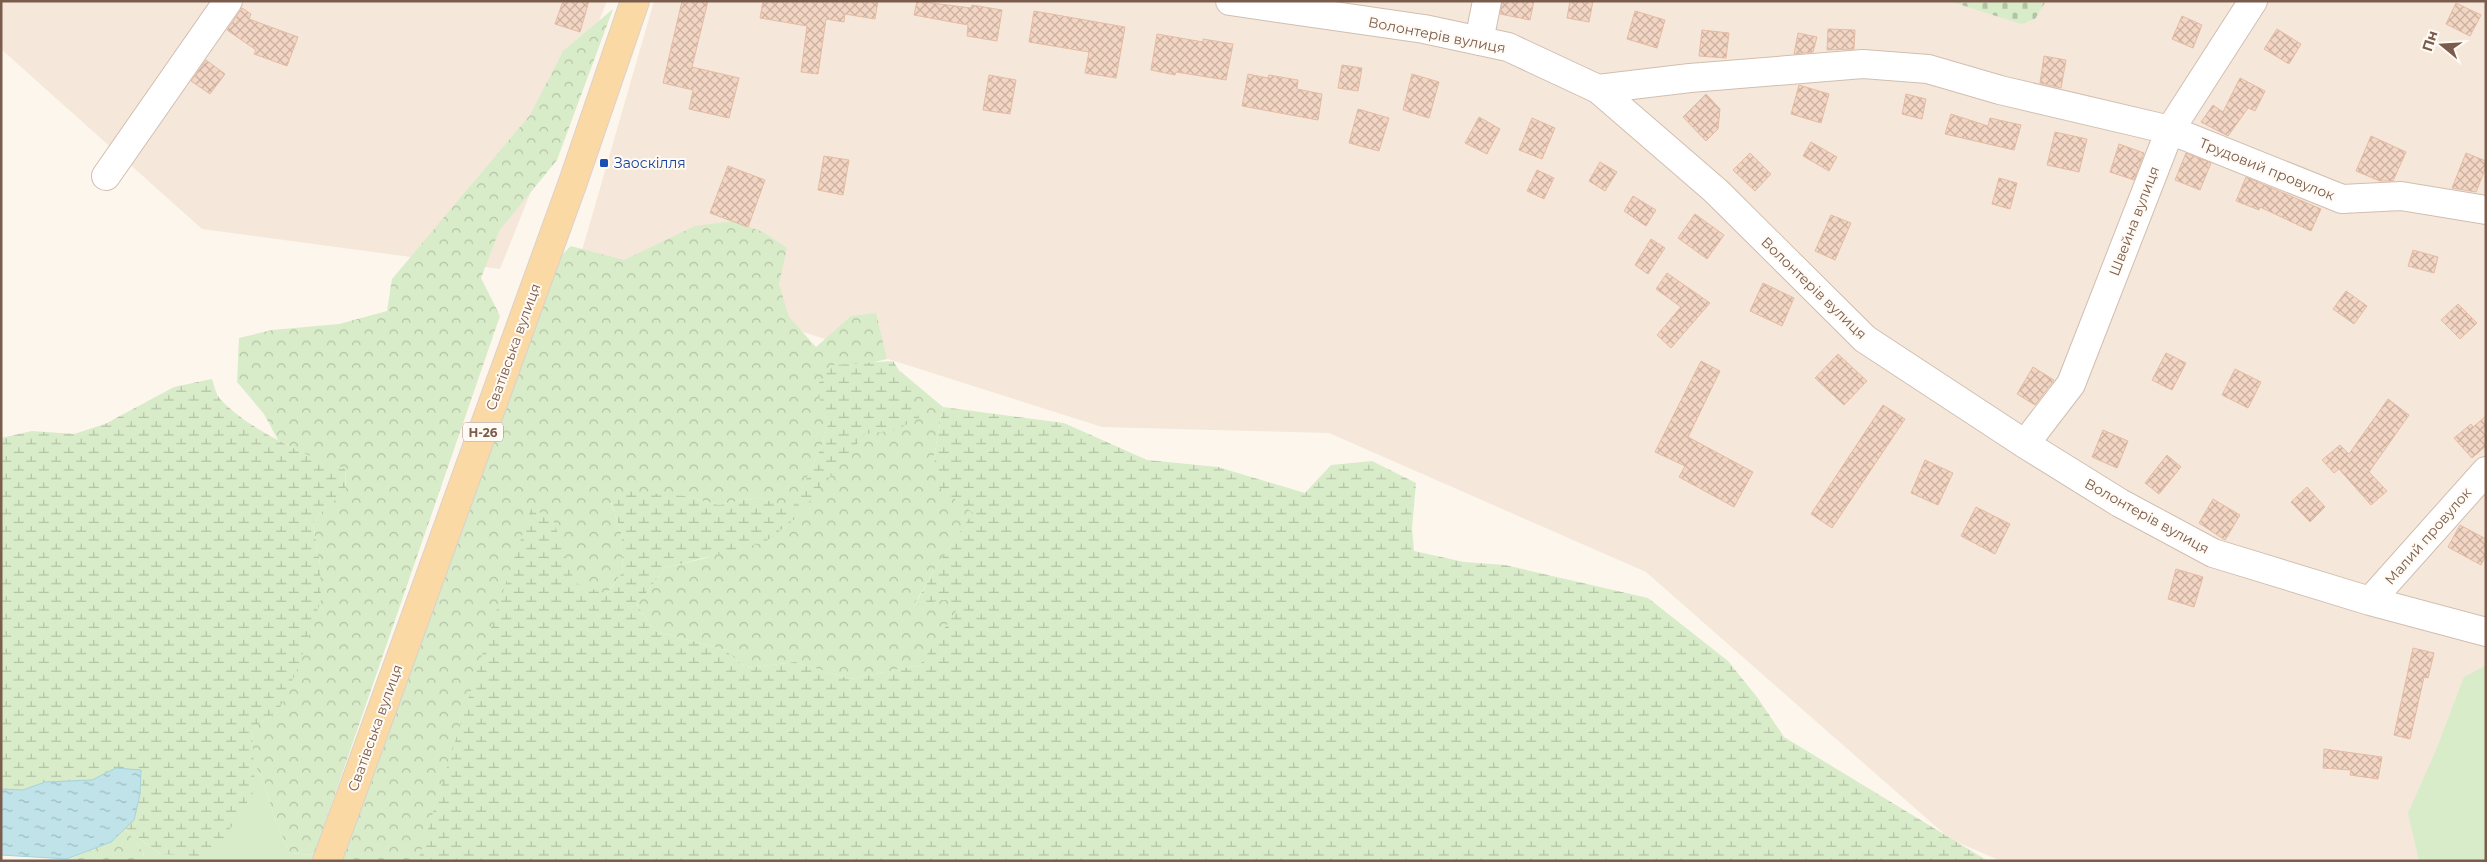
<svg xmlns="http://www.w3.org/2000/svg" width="2487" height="862" viewBox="0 0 2487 862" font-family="Montserrat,sans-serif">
<defs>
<pattern id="forest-crowns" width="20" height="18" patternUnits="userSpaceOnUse" patternTransform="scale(1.25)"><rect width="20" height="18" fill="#d8ecc9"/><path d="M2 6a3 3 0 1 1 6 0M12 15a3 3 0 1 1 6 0" fill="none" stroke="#b4c2a5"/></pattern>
<pattern id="wetland-marsh" width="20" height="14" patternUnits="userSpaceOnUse" patternTransform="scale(1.25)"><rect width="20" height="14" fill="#d8ecc9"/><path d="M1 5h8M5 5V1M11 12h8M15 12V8" fill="none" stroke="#b4c2a5"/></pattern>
<pattern id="cemetery-stones" width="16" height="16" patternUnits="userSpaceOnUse" patternTransform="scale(1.25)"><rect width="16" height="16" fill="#d8ecc9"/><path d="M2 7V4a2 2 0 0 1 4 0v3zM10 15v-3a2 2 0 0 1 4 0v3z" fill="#b4c2a5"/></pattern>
<pattern id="water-ripples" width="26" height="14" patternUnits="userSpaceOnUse" patternTransform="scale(1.25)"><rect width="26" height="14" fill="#bfe3e8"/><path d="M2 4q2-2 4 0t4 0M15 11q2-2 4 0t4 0" fill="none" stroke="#a0bbbe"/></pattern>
<pattern id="building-cross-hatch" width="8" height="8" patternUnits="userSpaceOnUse" patternTransform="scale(1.25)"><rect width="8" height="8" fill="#f3d5c3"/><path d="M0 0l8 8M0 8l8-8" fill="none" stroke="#cab0a1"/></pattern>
</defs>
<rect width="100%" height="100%" fill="#fdf6ec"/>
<!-- residential -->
<path fill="#f5e8da" d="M1,1H607L500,269L202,229L1,49Z
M654,1H2486V844L2470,861H2001L1950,839L1646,572L1329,433L1102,427L579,261Z"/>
<!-- green -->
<path fill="#d8ecc9" d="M2486,665V861H2419L2408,813L2436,750L2464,677Z
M253,762L264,781L275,820L290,853L314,855L311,861H141L144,854L125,828L160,854Z"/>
<!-- forest -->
<path fill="url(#forest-crowns)" d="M613,9L557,160L499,231L481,278L500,316L314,855L290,853L275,820L264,781L253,762L252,728L278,712L320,564L313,524L326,506L346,485L345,469L314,459L278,440L264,414L237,382L239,338L272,330L339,324L387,311L392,279L530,115L563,51Z
M733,221L763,232L787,248L779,284L789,317L816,347L851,316L876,313L887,359L862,365H833L829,421L821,448L792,510L758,497L719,505L684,496L611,503L621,531L623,571L418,861H335L547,269L571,246L624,260L695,226Z
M900,371L943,407L934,457L974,513L939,562L914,605L947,599L1013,624L920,665L850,679L795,662L746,668L725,650L655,631L637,605L665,568L706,558L795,519Z
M125,828L144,854L141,861H65L111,842Z"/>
<!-- wetland -->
<path fill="url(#wetland-marsh)" d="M893,361L911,389L919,418L896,430L865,434L795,519L765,542L665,568L637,605L655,631L725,650L746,668L795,662L850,679L920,665L956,611L947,599L914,606L939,562L973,513L939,487L934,457L943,407L1064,423L1147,460L1218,467L1305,493L1331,465L1372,461L1416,483L1412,528L1414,551L1464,562L1505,565L1648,598L1728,661L1757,697L1784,737L1988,861H418L485,645L531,509L552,517L575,583L607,594L623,571L621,531L611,502L625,491L684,496L719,505L758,497L792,509L821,448L829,421L815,388L833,365Z
M212,379C214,385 216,395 221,400C248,429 308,457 345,469L346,493L326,506L313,524L320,564L321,600L297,670L278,712L252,728L255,790L212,857L160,854L125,828C140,813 141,790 141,770L91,784L45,782L23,790L1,789V438L32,431L74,434L105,424L174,387Z"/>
<!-- cemetery -->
<path fill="url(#cemetery-stones)" d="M1949,1H2046L2035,19L2021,24Z"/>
<!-- water -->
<path fill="url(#water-ripples)" stroke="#a5d3da" d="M116,768L141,770L140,794L134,820L111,842L67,859L1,855V789L23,790L45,782L92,780Z"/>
<!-- building -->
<path fill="url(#building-cross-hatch)" stroke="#e6bba3" d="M563,1H589L580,32L555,24Z
M682,1H708L692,67L739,78L729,118L689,109L693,90L663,83Z
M763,1H878L875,19L845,14L844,22L826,19L818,74L801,72L807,26L760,18Z
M917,1L971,8L972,5L1002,10L997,41L967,36L968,25L914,15Z
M1502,1H1534L1530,20L1500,14Z
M1570,1H1593L1589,22L1567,18Z
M2456,3L2481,15L2470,36L2446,24Z
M242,8L251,14L249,19L298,37L287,66L254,54L256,50L227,30Z
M1034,11L1125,27L1116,78L1085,73L1089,52L1029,42Z
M1635,11L1665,20L1657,48L1627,39Z
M2182,16L2202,25L2193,48L2172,39Z
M1828,29L1855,30L1854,49L1827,50Z
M2277,29L2301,44L2289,64L2264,49Z
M1702,30L1729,33L1726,58L1699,56Z
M1798,33L1817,37L1813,52L1794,54Z
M1157,34L1203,42V39L1233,44L1226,80L1176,72L1175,75L1151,70Z
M2044,56L2066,60L2061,88L2040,83Z
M206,60L225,74L210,94L191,81Z
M1342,65L1362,68L1358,91L1338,88Z
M1248,74L1268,78L1269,75L1298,80L1297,89L1322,94L1318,120L1242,106Z
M1412,74L1439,82L1429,118L1403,110Z
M989,75L1016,80L1010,114L983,110Z
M2240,78L2265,91L2255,111L2248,108L2228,136L2201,122L2213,105L2223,112Z
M1799,85L1829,94L1821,123L1791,114Z
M1706,94L1720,109L1718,129L1706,141L1683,117Z
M1906,94L1926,99L1922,119L1902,114Z
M1358,109L1389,118L1379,151L1349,143Z
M1951,114L1988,126L1990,118L2021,125L2014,150L1945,134Z
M1479,117L1500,129L1487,154L1465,143Z
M1532,118L1555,128L1542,159L1519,150Z
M2055,132L2087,139L2079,172L2047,165Z
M2371,136L2406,152L2393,181H2380L2356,171Z
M1811,142L1837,157L1829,171L1803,156Z
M2119,144L2144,153L2134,180L2110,172Z
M1750,153L1771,174L1755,191L1733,170Z
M2186,153L2211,163L2200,190L2175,180Z
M2466,153L2486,161V167L2476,192L2452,188Z
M824,156L849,160L843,195L818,190Z
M1600,162L1617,172L1605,191L1589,181Z
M728,166L765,180L748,227L710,213Z
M1537,170L1554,178L1544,199L1527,191Z
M2246,177L2321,209L2311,231L2260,207L2259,210L2236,201Z
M1999,178L2017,183L2010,209L1992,204Z
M1633,196L1656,210L1646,226L1624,211Z
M1695,214L1724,235L1707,259L1678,238Z
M1831,215L1851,223L1835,260L1815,251Z
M1651,239L1665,248L1648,274L1635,265Z
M2413,250L2438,257L2434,273L2408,266Z
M1667,273L1710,303L1671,348L1657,335L1681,307L1656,289Z
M1763,283L1794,298L1782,326L1750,311Z
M2346,291L2367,306L2354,324L2333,309Z
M2458,304L2477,323L2460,339L2441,320Z
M2166,353L2186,363L2172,390L2152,380Z
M1838,354L1867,381L1844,405L1815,378Z
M1701,361L1720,371L1688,437L1753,472L1734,507L1679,477L1685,466L1655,452Z
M2033,367L2054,380L2035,405L2017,394Z
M2235,369L2261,382L2248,408L2222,395Z
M2388,399L2409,415L2369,472L2387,491L2371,505L2339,469L2334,473L2322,460L2340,445L2349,454Z
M1883,405L1905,419L1832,528L1811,514Z
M2486,416V446L2472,458L2454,438L2471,424L2473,427Z
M2103,430L2128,441L2117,468L2092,457Z
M2167,455L2181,467L2159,494L2145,483Z
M1925,460L1953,473L1938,505L1911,493Z
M2307,487L2325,507L2310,522L2291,502Z
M2213,499L2240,515L2225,540L2199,523Z
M1976,507L2010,524L1995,554L1961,536Z
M2460,525L2486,539V555L2481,565L2448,547Z
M2176,569L2203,577L2194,607L2168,599Z
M2413,648L2434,653L2428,678L2424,677L2410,739L2394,735Z
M2324,749L2382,757L2378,779L2350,775L2351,770L2323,768Z"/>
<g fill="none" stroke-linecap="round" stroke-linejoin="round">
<defs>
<path id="minor" d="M1230,1L1424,29L1508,47L1598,89L1716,191L1865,339L2025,444L2120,503L2213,553L2370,601L2486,632
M1479,41L1487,1
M1598,89L1690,78L1863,64L1928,69L2000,90L2170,130L2342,199L2401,196L2486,210
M106,176L228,1
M2025,444L2071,384L2170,130L2253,1
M2370,601L2486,471"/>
<path id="major" d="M327,861L573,182L635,1"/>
</defs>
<!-- minor casing -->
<use href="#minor" stroke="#d1beb0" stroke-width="30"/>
<!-- major casing -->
<use href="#major" stroke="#dad1cd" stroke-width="30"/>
<!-- minor -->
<use href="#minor" stroke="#fff" stroke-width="28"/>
<!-- major -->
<use href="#major" stroke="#fbd9a5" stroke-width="28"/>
</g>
<!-- markers -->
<rect fill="#1a4fb4" stroke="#fffaf3" stroke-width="2" x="599" y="158" width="10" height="10" rx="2.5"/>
<g text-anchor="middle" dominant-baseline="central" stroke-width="4" stroke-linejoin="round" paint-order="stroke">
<!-- shield labels -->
<rect fill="#fffaf3" stroke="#a28b7f" stroke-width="1" x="463" y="422.5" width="40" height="19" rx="4"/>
<g font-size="12" font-weight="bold" fill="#7a5c4d">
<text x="483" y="432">Н-26</text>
</g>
<!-- street labels -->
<g font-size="14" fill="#7a5c4d" stroke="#fffaf3">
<text transform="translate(1437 35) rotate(11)">Волонтерів вулиця</text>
<text transform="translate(2267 169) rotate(22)">Трудовий провулок</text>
<text transform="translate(2134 221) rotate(-69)">Швейна вулиця</text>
<text transform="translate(1814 288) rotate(44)">Волонтерів вулиця</text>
<text transform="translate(513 347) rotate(-70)">Сватівська вулиця</text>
<text transform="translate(2147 516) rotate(29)">Волонтерів вулиця</text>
<text transform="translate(2428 536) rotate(-49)">Малий провулок</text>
<text transform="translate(375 728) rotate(-70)">Сватівська вулиця</text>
</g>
<!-- transit labels -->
<g font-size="14" fill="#164399" stroke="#fffaf3" text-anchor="start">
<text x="614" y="163">Заоскілля</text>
</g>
</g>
<!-- border -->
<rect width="2487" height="862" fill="none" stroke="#7a5c4d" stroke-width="5"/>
<!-- north arrow -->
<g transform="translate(2442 45) rotate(288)" stroke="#fffaf3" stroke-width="4" paint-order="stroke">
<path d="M0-4L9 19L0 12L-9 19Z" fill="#7a5c4d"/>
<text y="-8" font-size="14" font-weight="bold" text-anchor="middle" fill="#7a5c4d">Пн</text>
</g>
</svg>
